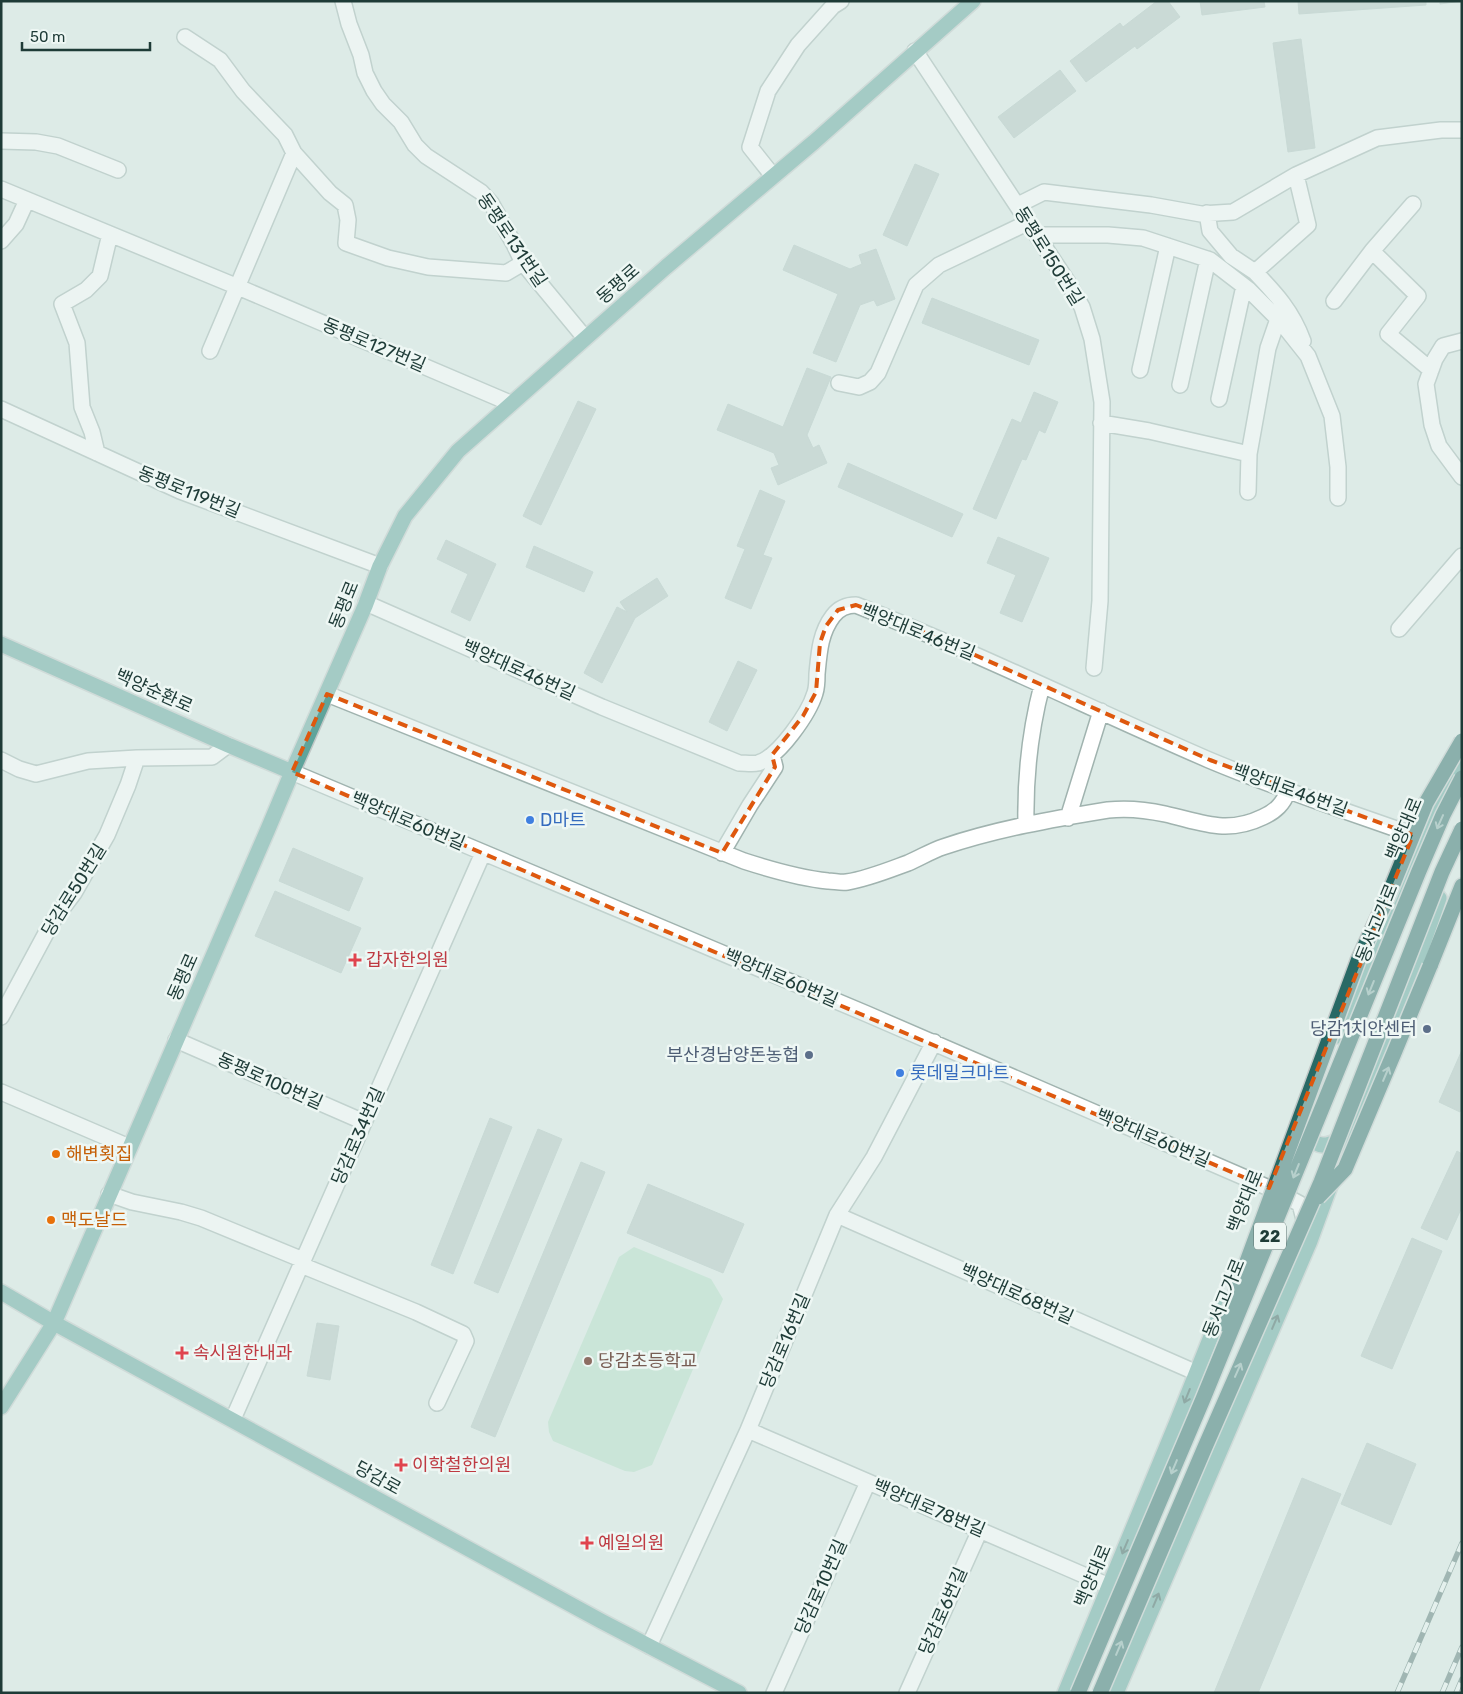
<svg xmlns="http://www.w3.org/2000/svg" width="1463" height="1694" viewBox="0 0 1463 1694" font-family="Rubik,'Noto Sans KR',sans-serif">
<rect width="100%" height="100%" fill="#ddebe7"/>
<!-- green -->
<path fill="#b4dec5" d="M634,1247L711,1279L723,1299L652,1465L634,1472L625,1471L553,1441L549,1432L548,1422L619,1257Z"/>
<!-- building -->
<path fill="#b3c5c0" stroke="#b0c4bf" d="M1157,1H1168L1180,17L1137,49L1135,46L1086,82L1070,61L1120,23L1123,27Z
M1200,1H1264L1265,7L1202,15Z
M1298,1H1426V5L1299,14Z
M1440,1H1462L1440,4Z
M1301,39L1315,148L1288,152L1273,43Z
M1060,70L1076,91L1014,138L998,117Z
M915,164L939,174L907,246L883,235Z
M794,245L850,269L862,264L859,255L876,249L895,299L877,306L874,300L860,305L836,362L813,353L838,294L783,270Z
M932,298L1039,340L1029,365L922,323Z
M807,368L831,377L807,435L813,448L819,445L827,463L778,485L771,468L779,465L774,453L717,430L728,404L783,427Z
M1034,392L1058,402L1045,433L1039,430L1026,460L1022,459L996,519L973,509L1012,419L1021,423Z
M578,401L596,409L541,525L523,516Z
M848,463L963,514L952,537L838,487Z
M760,490L785,501L763,555L772,558L751,609L725,598L745,549L737,546Z
M998,537L1049,558L1022,622L1000,613L1016,575L987,563Z
M446,540L496,564L470,621L451,612L468,574L437,559Z
M534,546L593,572L584,592L526,567Z
M657,578L668,596L635,618L602,683L584,673L617,607L627,612L620,602Z
M738,661L757,670L727,731L709,722Z
M293,848L363,878L349,911L279,881Z
M275,891L361,928L341,973L255,936Z
M1462,1050V1107L1460,1112L1439,1102Z
M490,1118L512,1127L453,1274L431,1265Z
M538,1129L562,1139L498,1293L474,1283Z
M1457,1151L1462,1154V1207L1447,1240L1421,1228Z
M581,1162L605,1172L495,1437L471,1427Z
M648,1184L744,1224L723,1273L627,1233Z
M1412,1238L1442,1251L1392,1369L1361,1356Z
M317,1323L339,1326L330,1380L307,1376Z
M1367,1443L1416,1464L1391,1525L1341,1504Z
M1302,1478L1341,1494L1258,1693H1214Z"/>
<g fill="none" stroke-linecap="round" stroke-linejoin="round">
<defs>
<path id="minor" d="M343,1L349,24L361,55L365,73L374,91L383,104L401,122L415,145L426,156L481,192L491,203L514,244L523,263L585,338
M185,37L220,60L243,91L285,135L294,153L330,193L345,205L348,220L346,243L388,258L428,267L506,273L523,263
M915,51L1067,281L1082,307L1092,339L1102,402L1100,601L1094,668
M1,141L36,142L58,146L118,170
M773,176L750,147L768,91L798,45L833,6L841,1
M1,189L238,287L510,403
M1018,205L1044,192L1151,205L1201,214L1233,212L1296,175
M1207,213L1210,231L1231,256L1255,272
M1037,235H1108L1143,238L1210,260L1249,290L1281,322L1308,356L1332,416L1338,467V498
M1,241L16,224L27,200
M1372,251L1413,204
M1334,301L1372,251L1418,296L1388,334L1431,370
M1303,341C1292,311 1276,294 1255,272L1308,225L1296,175L1377,138L1441,130H1462
M1462,341L1443,346L1435,359L1426,384L1432,425L1439,446L1462,477
M210,351L294,153
M1140,370L1168,246
M839,383L859,387L870,382L878,373L916,285L939,265L1029,222
M1180,385L1208,259
M1219,399L1244,286
M1,409L180,491L380,566
M1101,423L1149,431L1249,454
M97,453L92,432L82,407L77,343L62,304L86,290L100,276L110,234
M1248,492L1249,454L1268,348L1278,319
M366,603L602,707L739,763C745,763 753,764 758,763C779,757 809,713 815,693C817,687 817,680 817,674C819,653 820,633 833,616C839,608 846,605 856,605C976,652 1091,709 1209,760C1278,789 1349,812 1419,837
M1399,629L1462,556
M327,694L744,861C772,870 799,878 828,881C834,881 841,883 847,882C867,879 889,870 908,863C920,858 931,851 943,847C996,829 1053,819 1108,810C1126,808 1147,810 1165,814C1201,822 1226,835 1263,817C1276,811 1283,804 1288,791
M1,760L19,769L36,774L88,761L137,758L212,757L228,745
M292,772L867,1014L1278,1192L1300,1204L1306,1227
M1068,818L1101,711
M1026,825C1025,778 1030,731 1042,685
M722,853L750,805L775,767L772,755
M1,1017L52,922L74,893L107,835L128,785L137,758
M176,1040L364,1122
M1,1092L129,1147
M109,1194L132,1202L181,1212L201,1218L303,1260
M837,1215L1197,1373
M301,1265L416,1312L463,1334L466,1341L437,1403
M233,1419L483,853
M748,1430L1109,1586
M649,1646L748,1430L837,1215L874,1157L934,1042
M774,1693L868,1482
M907,1693L980,1530"/>
<path id="major" d="M1,644L228,745L292,772
M1337,1036L1393,909L1419,837L1435,803L1462,757
M1302,1116L1303,1135C1322,1149 1324,1147 1345,1138
M1,1292L54,1323L601,1621L739,1693
M1,1407L54,1323L268,829L292,772L365,606L380,566L405,516L458,451L666,267L814,142L973,1
M1065,1693L1176,1424L1224,1304
M1116,1693L1310,1241L1348,1137L1409,983L1439,898"/>
<path id="highway" d="M1430,966L1462,886"/>
</defs>
<!-- minor casing -->
<use href="#minor" stroke="#a0b3af" stroke-width="18"/>
<!-- major casing -->
<use href="#major" stroke="#c0c8c7" stroke-width="18"/>
<!-- highway casing -->
<use href="#highway" stroke="#c0c8c7" stroke-width="18"/>
<!-- minor -->
<use href="#minor" stroke="#fff" stroke-width="15"/>
<!-- major -->
<use href="#major" stroke="#5fa49b" stroke-width="15"/>
<!-- highway -->
<use href="#highway" stroke="#286965" stroke-width="15"/>
<defs>
<path id="rail" d="M1397,1693L1462,1543
M1442,1693L1462,1647
M1456,1693L1462,1679"/>
</defs>
<!-- rail casing -->
<use href="#rail" stroke="#587773" stroke-width="5.5"/>
<!-- rail -->
<use href="#rail" stroke="#eef7f4" stroke-width="4" stroke-dasharray="11" stroke-linecap="butt"/>
<defs>
<path id="highway-bridge" d="M1318,1197L1345,1169L1394,1053L1430,966
M1224,1324L1358,961L1389,894L1426,803L1462,741
M1078,1693L1203,1399L1419,871L1443,815L1462,778
M1100,1693L1205,1447L1321,1182L1442,872L1462,829"/>
</defs>
<!-- highway-bridge casing -->
<use href="#highway-bridge" stroke="#c0c8c7" stroke-width="18" stroke-linecap="butt"/>
<!-- highway-bridge -->
<use href="#highway-bridge" stroke="#286965" stroke-width="15"/>
</g>
<!-- one-way arrows -->
<defs><path id="oneway-shaft" d="M-6 0H5M1.5-3L5.5 0L1.5 3" fill="none" stroke-width="1.6" stroke-linecap="round" stroke-linejoin="round" transform="scale(1.25)"/></defs>
<g stroke="#8bb0ac">
<use href="#oneway-shaft" transform="translate(1440 822) rotate(114)"/>
<use href="#oneway-shaft" transform="translate(1371 988) rotate(112)"/>
<use href="#oneway-shaft" transform="translate(1386 1074) rotate(-67)"/>
<use href="#oneway-shaft" transform="translate(1296 1171) rotate(112)"/>
<use href="#oneway-shaft" transform="translate(1238 1370) rotate(-66)"/>
<use href="#oneway-shaft" transform="translate(1174 1467) rotate(113)"/>
<use href="#oneway-shaft" transform="translate(1119 1648) rotate(-67)"/>
</g>
<g stroke="#325a55">
<use href="#oneway-shaft" transform="translate(1275 1322) rotate(-67)"/>
<use href="#oneway-shaft" transform="translate(1187 1396) rotate(112)"/>
<use href="#oneway-shaft" transform="translate(1125 1547) rotate(113)"/>
<use href="#oneway-shaft" transform="translate(1156 1600) rotate(-67)"/>
</g>
<!-- marked area -->
<path d="M0 0H1463V1694H0ZM856,605L910,626L1210,760L1413,835L1269,1188L292,772L327,694L722,853L775,767L772,755L803,716L816,692L820,643L826,626L838,610Z" fill="#ddebe7" fill-opacity=".55" fill-rule="evenodd"/>
<path fill="none" stroke="#de580e" stroke-width="4" stroke-dasharray="10 6" stroke-linejoin="round" d="M856,605L910,626L1210,760L1413,835L1269,1188L292,772L327,694L722,853L775,767L772,755L803,716L816,692L820,643L826,626L838,610Z"/>
<!-- markers -->
<g fill="#3f7fe0" stroke="#eef7f4" stroke-width="2">
<circle cx="530" cy="820" r="5"/>
<circle cx="900" cy="1073" r="5"/>
</g>
<g fill="#e0444e" stroke="#eef7f4" stroke-width="2">
<path d="M352.5 952.5h5v5h5v5h-5v5h-5v-5h-5v-5h5z"/>
<path d="M179.5 1345.5h5v5h5v5h-5v5h-5v-5h-5v-5h5z"/>
<path d="M398.5 1457.5h5v5h5v5h-5v5h-5v-5h-5v-5h5z"/>
<path d="M584.5 1535.5h5v5h5v5h-5v5h-5v-5h-5v-5h5z"/>
</g>
<g fill="#5c6f8a" stroke="#eef7f4" stroke-width="2">
<circle cx="1427" cy="1029" r="5"/>
<circle cx="809" cy="1055" r="5"/>
</g>
<g fill="#e8710a" stroke="#eef7f4" stroke-width="2">
<circle cx="56" cy="1154" r="5"/>
<circle cx="51" cy="1220" r="5"/>
</g>
<circle fill="#8d6e63" stroke="#eef7f4" stroke-width="2" cx="588" cy="1361" r="5"/>
<g text-anchor="middle" dominant-baseline="central" stroke-width="5" stroke-linejoin="round" paint-order="stroke">
<!-- shield labels -->
<rect fill="#eef7f4" stroke="#5c7370" stroke-width="1" x="1254" y="1222.5" width="32" height="27" rx="4"/>
<g font-size="16" font-weight="bold" fill="#1e3b37">
<text x="1270" y="1236">22</text>
</g>
<!-- street labels -->
<g font-size="18" fill="#1e3b37" stroke="#eef7f4">
<text transform="translate(512 240) rotate(56)">동평로131번길</text>
<text transform="translate(1049 256) rotate(58)">동평로150번길</text>
<text transform="translate(618 284) rotate(-41)">동평로</text>
<text transform="translate(374 345) rotate(23)">동평로127번길</text>
<text transform="translate(189 492) rotate(22)">동평로119번길</text>
<text transform="translate(344 605) rotate(-68)">동평로</text>
<text transform="translate(918 632) rotate(22)">백양대로46번길</text>
<text transform="translate(519 670) rotate(24)">백양대로46번길</text>
<text transform="translate(154 691) rotate(24)">백양순환로</text>
<text transform="translate(1290 790) rotate(20)">백양대로46번길</text>
<text transform="translate(408 821) rotate(23)">백양대로60번길</text>
<text transform="translate(1404 829) rotate(-67)">백양대로</text>
<text transform="translate(74 890) rotate(-58)">당감로50번길</text>
<text transform="translate(1377 923) rotate(-68)">동서고가로</text>
<text transform="translate(183 977) rotate(-66)">동평로</text>
<text transform="translate(781 978) rotate(23)">백양대로60번길</text>
<text transform="translate(270 1081) rotate(24)">동평로100번길</text>
<text transform="translate(358 1136) rotate(-66)">당감로34번길</text>
<text transform="translate(1153 1138) rotate(23)">백양대로60번길</text>
<text transform="translate(1245 1201) rotate(-68)">백양대로</text>
<text transform="translate(1017 1294) rotate(24)">백양대로68번길</text>
<text transform="translate(1224 1298) rotate(-68)">동서고가로</text>
<text transform="translate(785 1341) rotate(-67)">당감로16번길</text>
<text transform="translate(378 1478) rotate(29)">당감로</text>
<text transform="translate(929 1508) rotate(23)">백양대로78번길</text>
<text transform="translate(1093 1576) rotate(-67)">백양대로</text>
<text transform="translate(821 1587) rotate(-66)">당감로10번길</text>
<text transform="translate(943 1611) rotate(-66)">당감로6번길</text>
</g>
<!-- shop labels -->
<g font-size="18" fill="#366cbe" stroke="#eef7f4" text-anchor="start">
<text x="540" y="820">D마트</text>
<text x="910" y="1073">롯데밀크마트</text>
</g>
<!-- health labels -->
<g font-size="18" fill="#be3a42" stroke="#eef7f4" text-anchor="start">
<text x="366" y="960">갑자한의원</text>
<text x="193" y="1353">속시원한내과</text>
<text x="412" y="1465">이학철한의원</text>
<text x="598" y="1543">예일의원</text>
</g>
<!-- service labels -->
<g font-size="18" fill="#4e5e75" stroke="#eef7f4" text-anchor="end">
<text x="1417" y="1029">당감1치안센터</text>
<text x="799" y="1055">부산경남양돈농협</text>
</g>
<!-- food labels -->
<g font-size="18" fill="#c56008" stroke="#eef7f4" text-anchor="start">
<text x="66" y="1154">해변횟집</text>
<text x="61" y="1220">맥도날드</text>
</g>
<!-- education labels -->
<g font-size="18" fill="#785e54" stroke="#eef7f4" text-anchor="start">
<text x="598" y="1361">당감초등학교</text>
</g>
</g>
<!-- border -->
<rect width="1463" height="1694" fill="none" stroke="#1e3b37" stroke-width="5"/>
<!-- scale -->
<path d="M22 42v8h128v-8" fill="none" stroke="#1e3b37" stroke-width="2.5"/>
<text x="30" y="42" font-size="15" fill="#1e3b37" stroke="#eef7f4" stroke-width="4" paint-order="stroke">50 m</text>
</svg>
